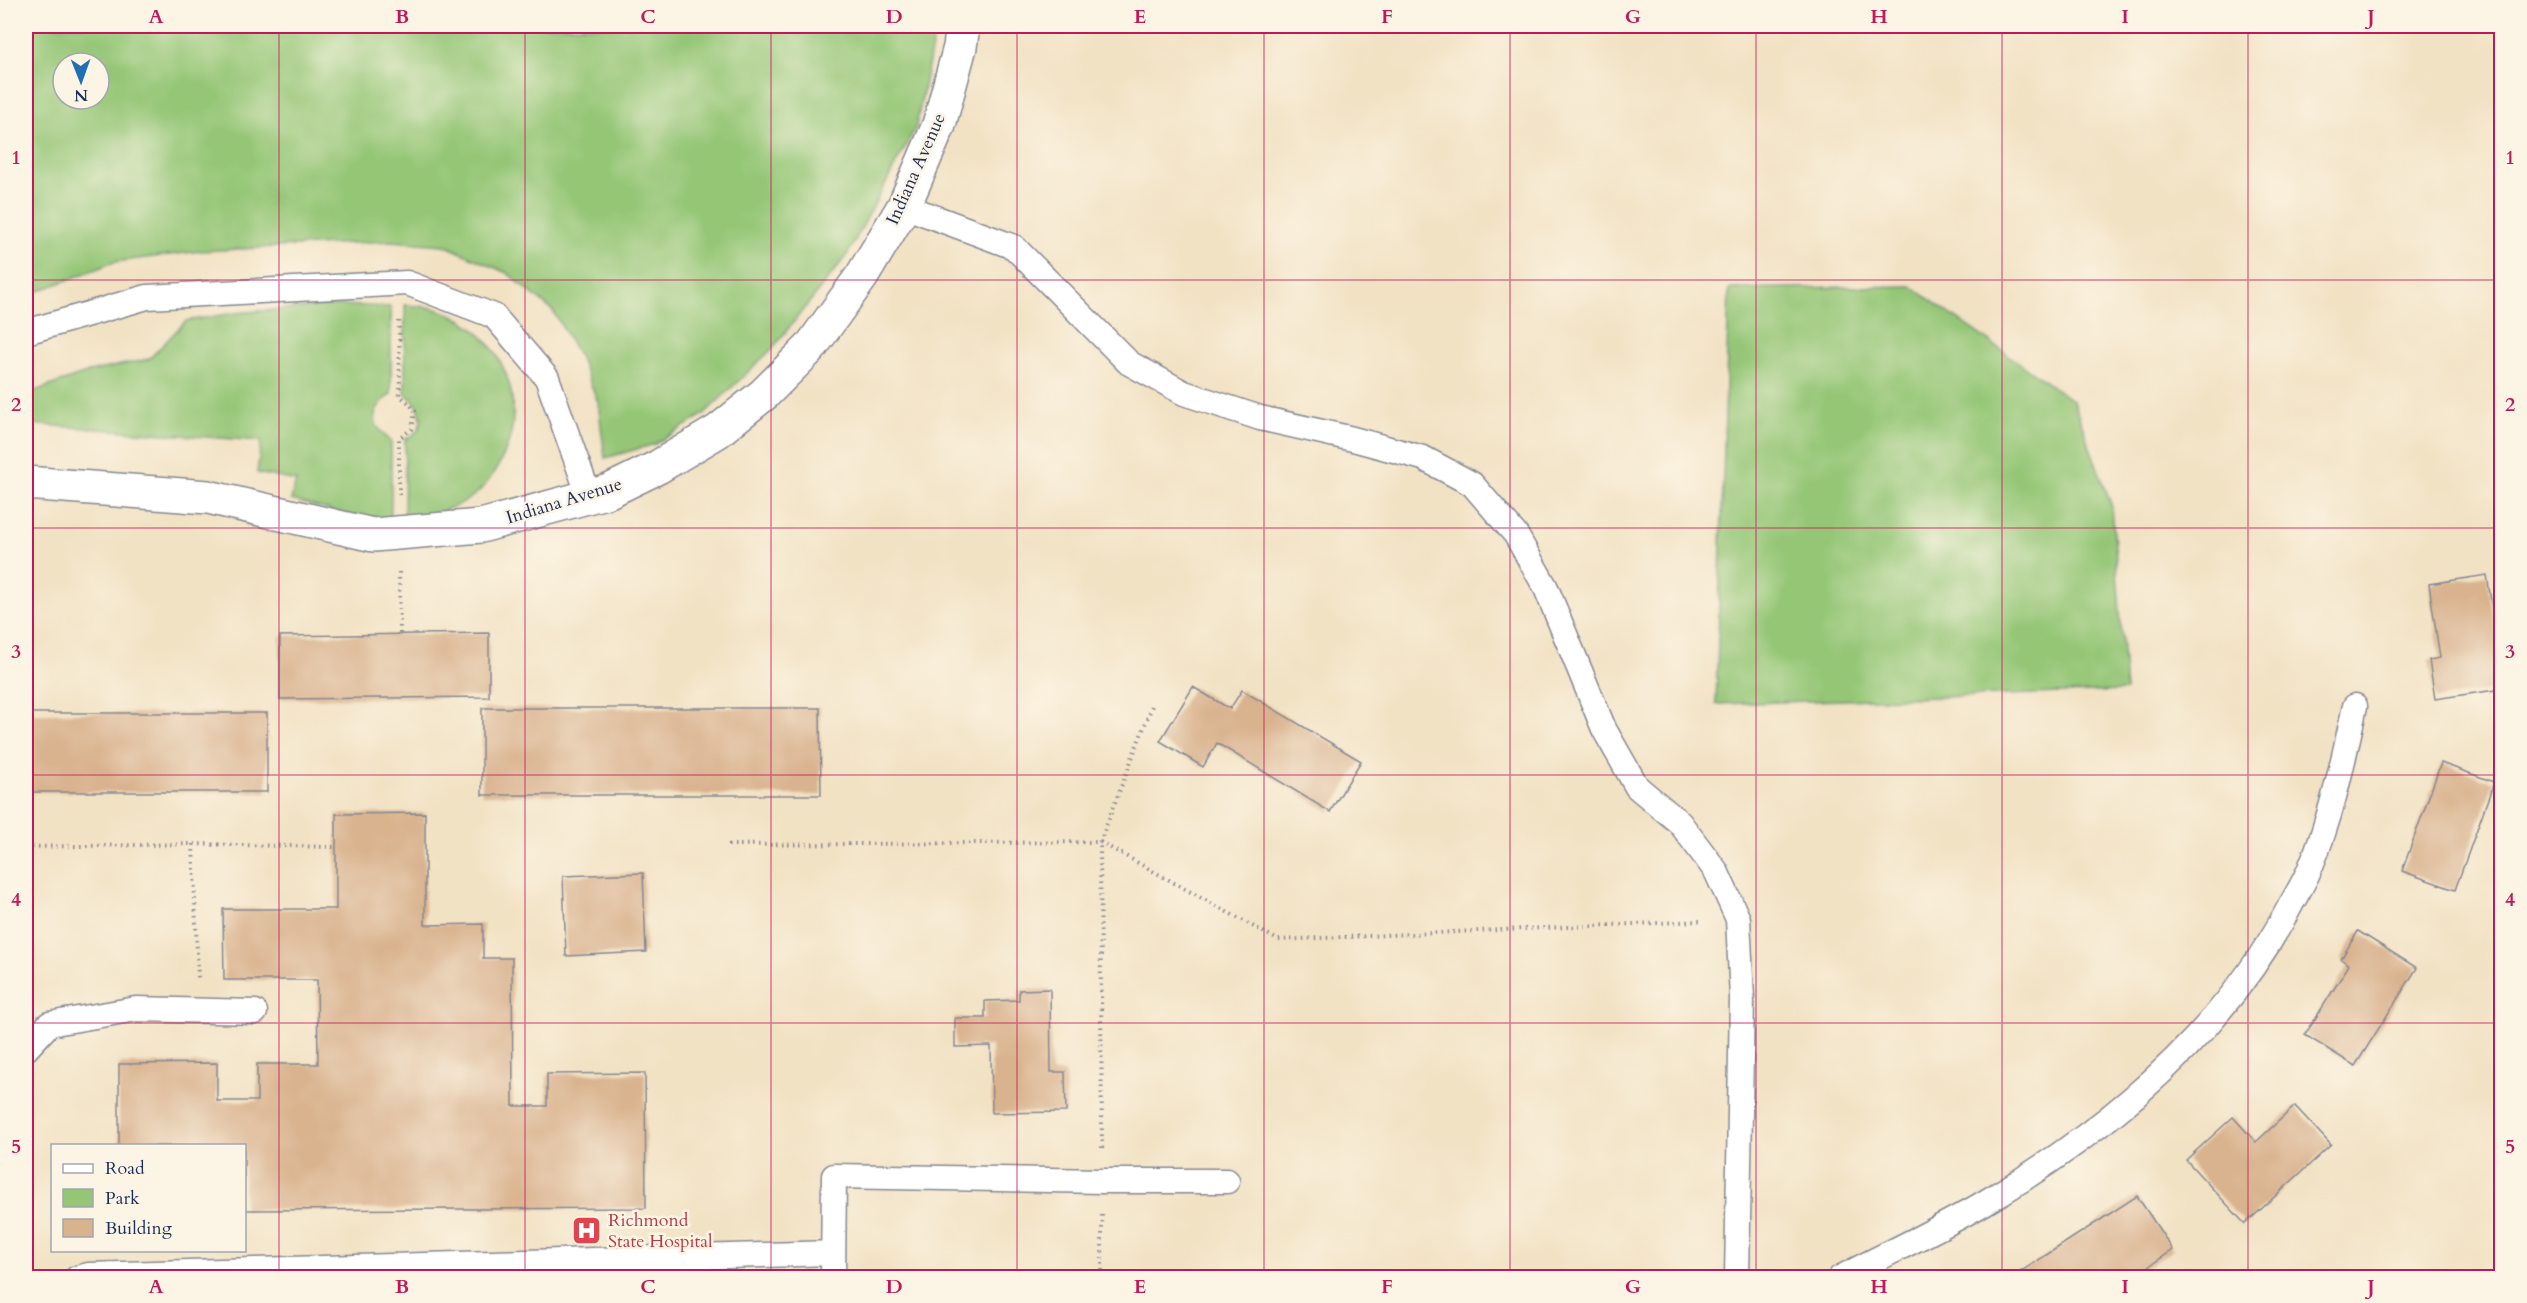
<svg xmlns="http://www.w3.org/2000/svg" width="2527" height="1303" viewBox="0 0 2527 1303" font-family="Cardo,serif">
<rect width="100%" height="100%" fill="#fcf5e5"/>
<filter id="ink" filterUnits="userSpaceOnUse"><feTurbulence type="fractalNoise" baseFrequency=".0167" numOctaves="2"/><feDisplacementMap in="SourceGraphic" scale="12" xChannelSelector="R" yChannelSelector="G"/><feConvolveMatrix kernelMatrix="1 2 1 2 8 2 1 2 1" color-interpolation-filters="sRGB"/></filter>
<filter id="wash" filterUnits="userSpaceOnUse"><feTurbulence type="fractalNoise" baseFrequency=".008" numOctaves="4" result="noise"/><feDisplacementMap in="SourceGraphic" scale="24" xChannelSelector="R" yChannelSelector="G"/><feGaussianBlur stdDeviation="1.35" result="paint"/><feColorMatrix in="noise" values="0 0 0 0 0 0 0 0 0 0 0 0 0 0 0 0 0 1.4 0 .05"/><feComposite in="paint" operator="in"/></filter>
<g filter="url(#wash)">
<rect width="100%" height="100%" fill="#f2e2c4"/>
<!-- green -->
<path fill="#94c676" stroke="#587a6a" stroke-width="1.5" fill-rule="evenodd" d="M26,26H936L916,127L847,255L772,349L703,415L655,444L605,458L598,402L580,358L553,311L507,273L444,245L391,241L201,251L114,262L26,296ZM63,63H99V99H63Z
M1911,286L2073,401L2112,507L2126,691L1716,704L1729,289Z
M339,305L391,307V394C369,411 370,424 391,441V520L367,521L291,500L296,481L257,473L261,441L29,424L28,468H26V394L89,372L149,359L186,321L234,313Z
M405,305C414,306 423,306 432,308C495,322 530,395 505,452C498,468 487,486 473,496C452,511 428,516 404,519L405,439C428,431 424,405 405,394Z"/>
<g id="blocks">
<!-- building -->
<path fill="#d9b28e" d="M2487,575L2502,672V689L2435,699L2429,660L2440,658L2429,584Z
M489,633V697L280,699V636Z
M1193,687L1230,709L1242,690L1361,761L1330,812L1217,743L1203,767L1160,741Z
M482,708H820L821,795H482Z
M26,713H267V792H26Z
M2441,763L2494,782L2455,890L2402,871Z
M425,813V925L483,924V958H512L513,1106H547V1074L645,1073L646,1208L244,1210V1146H119V1064L217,1063V1101H257V1064H318L317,980H224L223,909H336V814Z
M643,873L646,952L566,956L563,876Z
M2358,931L2417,968L2355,1066L2305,1035L2349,965L2341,959Z
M1050,989L1051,1072H1065L1066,1112L992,1113L991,1046L955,1047V1018H985V1001L1019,1000V990Z
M2295,1106L2331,1145L2245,1224L2186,1160L2233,1117L2256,1142Z
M2137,1196L2173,1250L2131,1278H2024L2020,1272Z"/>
</g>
</g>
<g filter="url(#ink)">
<use href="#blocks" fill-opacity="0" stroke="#868891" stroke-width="1.5"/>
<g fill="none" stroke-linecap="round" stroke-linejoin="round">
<defs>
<path id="lane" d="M904,206L1014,247L1129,363L1184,393L1260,418L1353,439L1423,458L1472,484L1516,535L1546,588L1604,729L1637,787L1680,823L1716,871L1738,919L1742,998L1737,1278
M26,332L147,297L407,283L494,316L547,378L589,496
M26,1049L49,1024L136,1009L255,1012
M77,1278L88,1275L833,1253
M833,1278L834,1176L1102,1181H1227
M1840,1278C1888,1253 1938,1230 1984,1203C2108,1130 2221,1036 2289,908C2296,895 2305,881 2310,868C2332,816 2343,761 2355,706"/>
<path id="street" d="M26,483L208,497L373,535L481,526L609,491L658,467L718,431L764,394L810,348L862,276L904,206L939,125L960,47L963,26"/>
</defs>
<!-- lane casing -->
<use href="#lane" stroke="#868891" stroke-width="27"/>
<!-- street casing -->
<use href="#street" stroke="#868891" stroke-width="36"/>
<!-- path -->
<path stroke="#868891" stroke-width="4" stroke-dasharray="1.5 4.5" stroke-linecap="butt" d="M399,495V438L412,429L415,411L409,403L400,396L399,317
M399,572L400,634
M193,844L198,978
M728,845L1100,842L1278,940L1701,921
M26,847L193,844L336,847
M1102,1148L1100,842L1152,706
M1102,1215V1278"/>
<!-- lane -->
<use href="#lane" stroke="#fff" stroke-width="24"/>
<!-- street -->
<use href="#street" stroke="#fff" stroke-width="33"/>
</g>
</g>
<!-- grid -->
<path fill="none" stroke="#c2185b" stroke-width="1.5" stroke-opacity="0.55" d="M279,26V1278M525,26V1278M771,26V1278M1017,26V1278M1264,26V1278M1510,26V1278M1756,26V1278M2002,26V1278M2248,26V1278M26,280H2502M26,528H2502M26,775H2502M26,1023H2502"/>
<!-- icons -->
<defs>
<symbol id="hospital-square" viewBox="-11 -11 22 22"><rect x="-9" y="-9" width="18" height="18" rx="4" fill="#e0444e" stroke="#fcf5e5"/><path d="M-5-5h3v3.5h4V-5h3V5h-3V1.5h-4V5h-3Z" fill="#fff"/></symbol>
</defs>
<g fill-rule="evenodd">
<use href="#hospital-square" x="570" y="1214" width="33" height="33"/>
</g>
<g text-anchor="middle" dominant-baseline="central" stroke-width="5" stroke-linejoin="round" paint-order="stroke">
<!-- street labels -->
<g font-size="18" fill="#1b2f5e" stroke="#fcf5e5">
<text transform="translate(916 169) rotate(-66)">Indiana Avenue</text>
<text transform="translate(564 501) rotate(-17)">Indiana Avenue</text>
</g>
<!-- health labels -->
<g font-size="18" fill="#be3a42" stroke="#fcf5e5" text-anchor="start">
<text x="608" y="1220">Richmond<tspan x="608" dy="21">State Hospital</tspan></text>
</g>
</g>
<!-- margin -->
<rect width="2527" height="1303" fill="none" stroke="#fcf5e5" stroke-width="66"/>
<!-- legend -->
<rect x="51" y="1144" width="195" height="108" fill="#fcf5e5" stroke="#a2a6af" stroke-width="1.5"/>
<rect x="63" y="1164" width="30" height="9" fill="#ffffff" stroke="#a2a6af" stroke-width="1.5"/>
<text x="105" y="1174" font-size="18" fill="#1b2f5e">Road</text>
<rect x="63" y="1189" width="30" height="18" fill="#94c676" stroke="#a2a6af" stroke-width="1.5"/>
<text x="105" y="1204" font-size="18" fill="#1b2f5e">Park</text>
<rect x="63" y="1219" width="30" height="18" fill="#d9b28e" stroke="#a2a6af" stroke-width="1.5"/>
<text x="105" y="1234" font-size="18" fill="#1b2f5e">Building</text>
<!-- north arrow -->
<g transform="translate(81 81) rotate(179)"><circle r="28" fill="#fcf5e5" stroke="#a2a6af" stroke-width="1.5"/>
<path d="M0-4.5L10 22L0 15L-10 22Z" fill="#1f6fb2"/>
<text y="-9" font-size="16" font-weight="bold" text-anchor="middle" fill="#1b2f5e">N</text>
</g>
<rect x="33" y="33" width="2461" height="1237" fill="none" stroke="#c2185b" stroke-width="2"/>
<g font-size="20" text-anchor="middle" font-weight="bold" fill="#c2185b">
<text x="156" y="23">A</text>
<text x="402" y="23">B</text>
<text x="648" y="23">C</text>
<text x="894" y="23">D</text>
<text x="1140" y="23">E</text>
<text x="1387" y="23">F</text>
<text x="1633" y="23">G</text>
<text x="1879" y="23">H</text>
<text x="2125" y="23">I</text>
<text x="2371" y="23">J</text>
<text x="16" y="164">1</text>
<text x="2510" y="164">1</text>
<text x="16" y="411">2</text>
<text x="2510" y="411">2</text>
<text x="16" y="658">3</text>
<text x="2510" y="658">3</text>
<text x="16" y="906">4</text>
<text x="2510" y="906">4</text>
<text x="16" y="1153">5</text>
<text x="2510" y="1153">5</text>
<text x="156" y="1293">A</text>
<text x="402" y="1293">B</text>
<text x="648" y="1293">C</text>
<text x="894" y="1293">D</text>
<text x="1140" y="1293">E</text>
<text x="1387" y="1293">F</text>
<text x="1633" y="1293">G</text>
<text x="1879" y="1293">H</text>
<text x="2125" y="1293">I</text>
<text x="2371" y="1293">J</text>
</g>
</svg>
